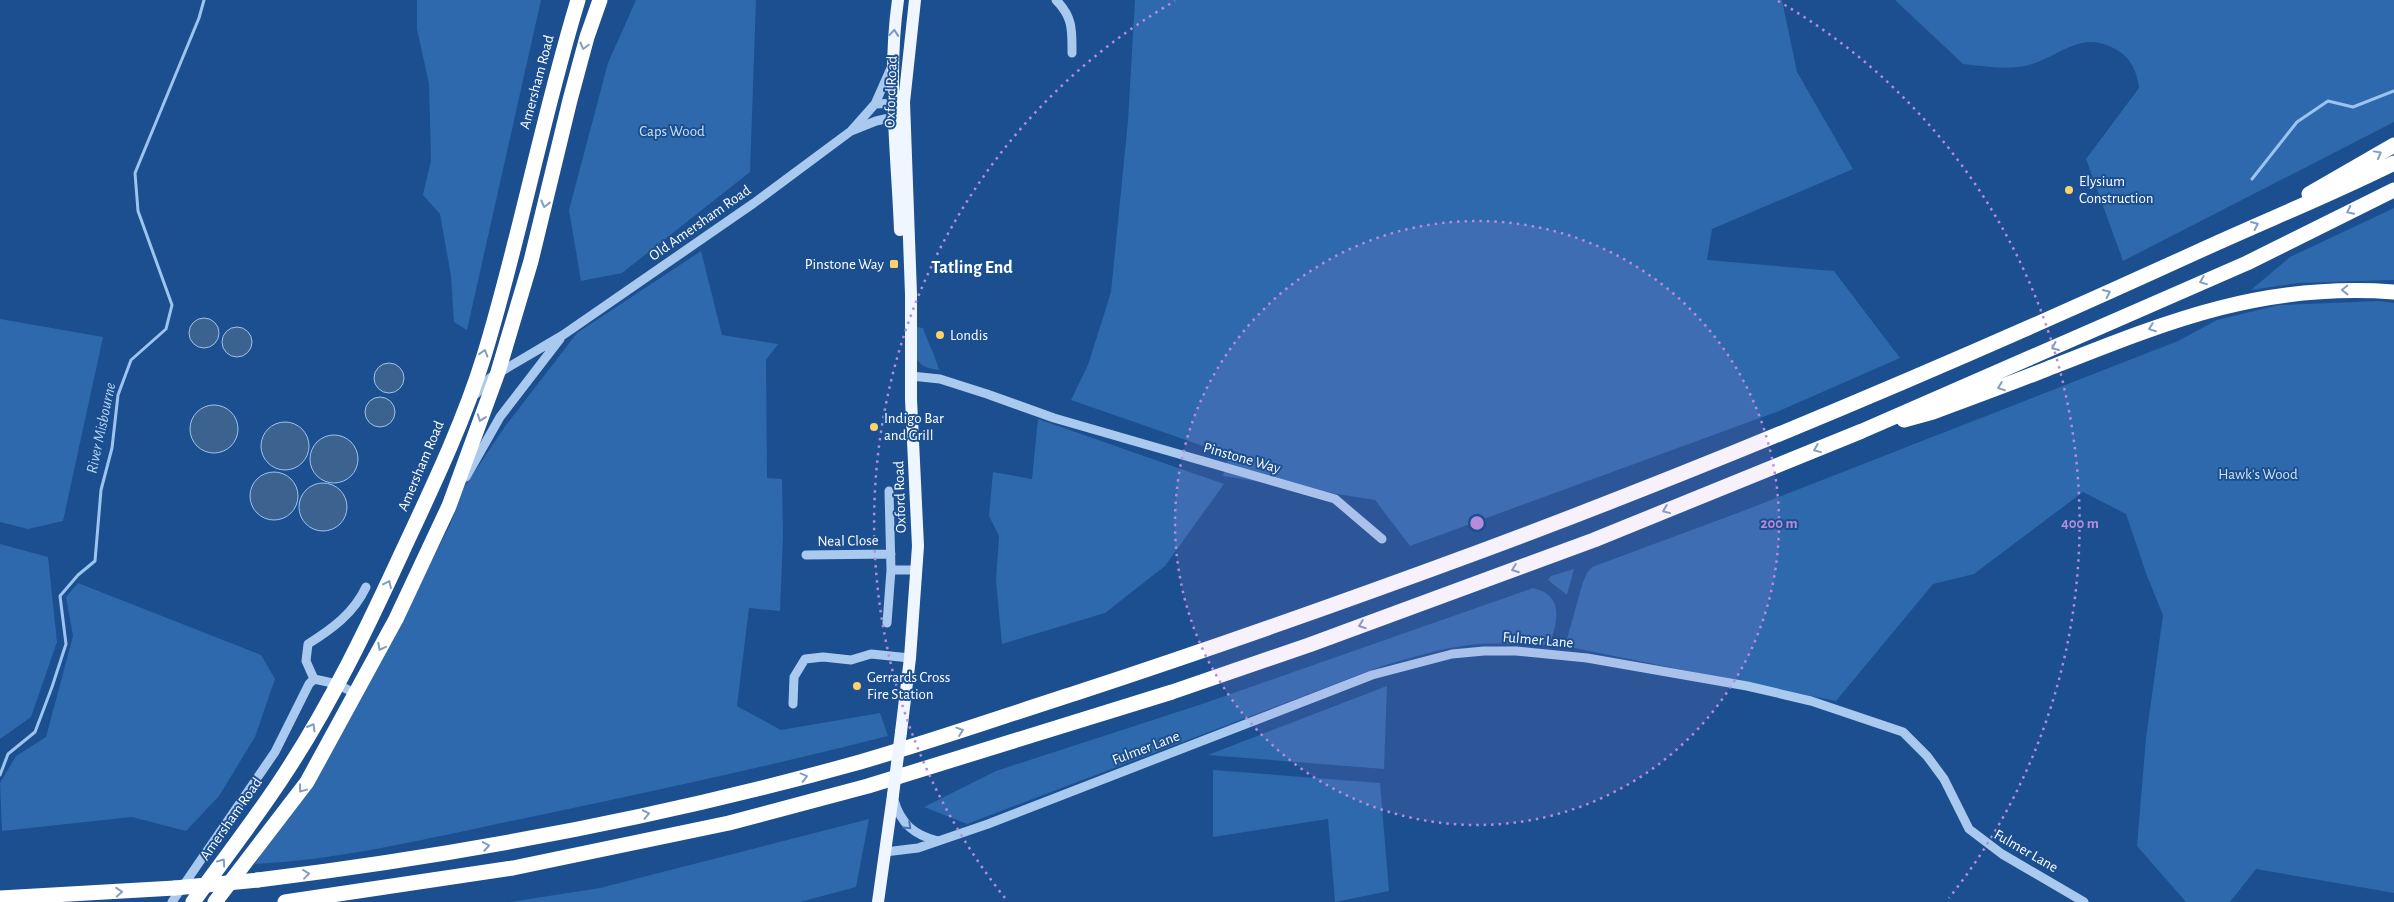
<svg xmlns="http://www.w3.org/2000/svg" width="2394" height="902" viewBox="0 0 2394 902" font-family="'Alegreya Sans',sans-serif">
<rect width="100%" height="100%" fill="#1b4f8f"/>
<!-- green -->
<path fill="#2e69ad" d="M417,0H541L467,330L454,322L451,276L440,214L423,195L431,160L429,84L417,29Z
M636,0H756L750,172L622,273L581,281L569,210L608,63Z
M1135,0H1782L1797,72L1853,169L1712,229L1707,260L1834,271L1900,358L1779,411L1410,546L1375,500L1223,476L1229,455L1071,400L1088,365L1111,292L1128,121Z
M1895,0H2394V122L2123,261L2086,159L2139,88C2137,72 2132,59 2117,50C2079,28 2061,58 2025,66C2005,70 1983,66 1963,64Z
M2394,208V280L2298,283L2251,290L2290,257Z
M701,251L722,335L778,344L766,360L767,478L782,479L783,536L780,611L749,608L737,706L781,730L880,713L888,736C758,769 628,797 497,824C417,841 336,860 255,864L369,683L450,525L463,489L506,425L577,333Z
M2379,301L2394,303V893L2256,869L2230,902H2186L2137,846L2146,738L2163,615L2147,576L2126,514L2083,492L1974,574L1933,584L1836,701L1565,646L1583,582L1587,573L1592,567L1743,511L2178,341L2217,320L2279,305Z
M0,319L103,337L63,521L28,529L0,522Z
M916,327L923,328C928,343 935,355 939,370C931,369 921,367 917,359Z
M1038,419L1224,484L1165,566L1105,613L1002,644L996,581L999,536L989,516L993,472L1032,479Z
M0,544L48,557L57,642L31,717L0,739Z
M1574,569L1567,595L1548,580L1551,576Z
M78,583L261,655L275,679L255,737L219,796L186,831L132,817L2,831L0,783L16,756L46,737L73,636L66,597Z
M1533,588C1565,596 1557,620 1550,645C1523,644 1496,642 1469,645C1439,649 1410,658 1382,666L967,824L924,807L996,771L1202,704Z
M1387,686L1384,769L1208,755Z
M1213,770L1380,783L1389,891L1335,902L1328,819L1213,837Z
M869,819L856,887L800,902H510L600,888Z"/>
<!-- water -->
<path fill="#3c6290" stroke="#9cc4f0" d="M189 333a15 15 0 1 1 30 0a15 15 0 1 1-30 0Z
M222 342a15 15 0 1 1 30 0a15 15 0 1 1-30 0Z
M374 378a15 15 0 1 1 30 0a15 15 0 1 1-30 0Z
M365 412a15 15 0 1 1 30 0a15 15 0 1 1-30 0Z
M190 429a24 24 0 1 1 48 0a24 24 0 1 1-48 0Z
M261 446a24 24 0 1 1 48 0a24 24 0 1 1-48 0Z
M310 459a24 24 0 1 1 48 0a24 24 0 1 1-48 0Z
M250 496a24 24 0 1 1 48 0a24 24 0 1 1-48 0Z
M299 507a24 24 0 1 1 48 0a24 24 0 1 1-48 0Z"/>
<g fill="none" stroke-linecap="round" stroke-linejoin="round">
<!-- stream -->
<path stroke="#9cc4f0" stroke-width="3" d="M2252,179L2297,122L2328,101L2353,107L2394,91
M0,775L8,754L35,732L52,687L66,644L60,596L78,575L95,561L101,490L112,448L118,395L131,360L166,329L172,305L138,211L135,173L199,18L204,0"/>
<!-- minor -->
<path stroke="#a9c9ee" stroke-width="9" d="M1056,0C1073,17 1072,30 1072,53
M875,104L891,68
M851,131L876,121L898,116
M911,376L940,379L987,394L1054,418L1335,499L1382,539
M476,394L490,378L563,335L754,203L851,131L875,104L899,103
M466,477L500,417L560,339
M806,555L891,554
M891,570H917
M887,623L891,570L889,491
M356,694L337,684L314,679L306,661L308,644C332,629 354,613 366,587
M793,704L794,677L805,659L823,657L851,660L871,654L910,658
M894,800C901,824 914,835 938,841
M885,852L918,848L988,824L1372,675L1452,654L1484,651H1516L1587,658L1747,686L1811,701L1903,732L1927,756L1944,779L1969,829L2002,854L2084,902
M172,902L275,752L309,684L314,679"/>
<!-- major -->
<path stroke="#f0f6ff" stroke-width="12" d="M898,0C887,76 897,154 900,230
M901,732L910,658L918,546L911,399V294L904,102L915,0
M878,902L893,795"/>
<!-- highway -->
<path stroke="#fff" stroke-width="15" d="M2309,194L2394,145
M1904,420L1933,412C1971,398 2009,384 2047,369C2166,322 2262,282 2394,292
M258,880C461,855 663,817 860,762C933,741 1004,716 1076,693C1213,648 1349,600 1484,550C1726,460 1963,359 2197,252C2262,222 2330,195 2394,163
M0,898L175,888
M193,902C224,859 257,817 286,772C332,702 369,624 404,548C433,486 464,421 484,356C520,238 542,118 578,0
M215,902L307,782L396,619L449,506L498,372L531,261L570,100L587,37L600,0
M285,902L513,868L729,823L868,786L1172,692L1309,645L1594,540L1862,431L2247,263L2394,190"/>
<!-- major-bridge -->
<path stroke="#f0f6ff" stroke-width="12" d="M893,795L901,732"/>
<!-- highway-bridge -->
<path stroke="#fff" stroke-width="15" d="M175,888L258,880"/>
</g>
<!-- one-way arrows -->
<defs><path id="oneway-chevron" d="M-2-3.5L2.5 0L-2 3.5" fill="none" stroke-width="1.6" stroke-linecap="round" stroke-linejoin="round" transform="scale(1.25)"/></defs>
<use stroke="#7b9ac1" href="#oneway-chevron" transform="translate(894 33) rotate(-85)"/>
<g stroke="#829ec1">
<use href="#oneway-chevron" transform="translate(584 46) rotate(105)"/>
<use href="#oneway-chevron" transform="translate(2378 154) rotate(-29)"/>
<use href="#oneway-chevron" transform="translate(545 204) rotate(104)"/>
<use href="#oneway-chevron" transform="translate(2350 211) rotate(154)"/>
<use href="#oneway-chevron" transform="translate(2255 225) rotate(-25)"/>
<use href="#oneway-chevron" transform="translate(2203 281) rotate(158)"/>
<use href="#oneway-chevron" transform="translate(2345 290) rotate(179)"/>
<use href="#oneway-chevron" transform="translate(2107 293) rotate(-25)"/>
<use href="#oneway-chevron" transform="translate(2152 328) rotate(159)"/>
<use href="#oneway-chevron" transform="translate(2055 347) rotate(156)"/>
<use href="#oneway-chevron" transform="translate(484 353) rotate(-73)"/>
<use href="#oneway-chevron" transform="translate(2001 387) rotate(159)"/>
<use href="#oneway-chevron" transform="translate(481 418) rotate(110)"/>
<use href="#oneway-chevron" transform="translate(1817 449) rotate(158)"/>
<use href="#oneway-chevron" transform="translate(1666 510) rotate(158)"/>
<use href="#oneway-chevron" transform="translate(1515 569) rotate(160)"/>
<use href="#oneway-chevron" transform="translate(388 584) rotate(-65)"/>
<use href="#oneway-chevron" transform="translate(1362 625) rotate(160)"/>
<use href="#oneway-chevron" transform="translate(381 647) rotate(118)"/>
<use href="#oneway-chevron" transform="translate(312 727) rotate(-60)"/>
<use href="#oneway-chevron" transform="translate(960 731) rotate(-19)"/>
<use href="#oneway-chevron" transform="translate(804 777) rotate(-15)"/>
<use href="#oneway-chevron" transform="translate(302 789) rotate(127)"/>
<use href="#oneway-chevron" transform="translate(646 814) rotate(-12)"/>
<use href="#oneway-chevron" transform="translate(486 846) rotate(-10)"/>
<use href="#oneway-chevron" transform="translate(222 862) rotate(-55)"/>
<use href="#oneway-chevron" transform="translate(306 874) rotate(-7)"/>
<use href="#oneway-chevron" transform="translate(119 892) rotate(-4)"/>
</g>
<use stroke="#4674ac" href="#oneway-chevron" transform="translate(908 826) rotate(44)"/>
<!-- distance rings -->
<circle cx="1477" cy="523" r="302" fill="#b68bdc" fill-opacity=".12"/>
<g fill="none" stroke="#b68bdc" stroke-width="2.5" stroke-dasharray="2.5 5">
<circle cx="1477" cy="523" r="302"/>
<path d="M1005 898A603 603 0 0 1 1175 1M1778 1A603 603 0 0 1 1949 898"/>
</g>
<!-- markers -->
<g fill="#ffd166" stroke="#1b4f8f" stroke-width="2">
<circle cx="2069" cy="190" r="5"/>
<rect x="889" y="259" width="10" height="10" rx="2.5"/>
<circle cx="940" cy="335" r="5"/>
<circle cx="874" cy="427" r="5"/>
<circle cx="857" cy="686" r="5"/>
</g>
<g text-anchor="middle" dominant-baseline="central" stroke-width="4" stroke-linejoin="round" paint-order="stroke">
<!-- street labels -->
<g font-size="15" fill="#fff" stroke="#1b4f8f">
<text transform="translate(537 82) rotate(-75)">Amersham Road</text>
<text transform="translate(891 92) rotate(-88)">Oxford Road</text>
<text transform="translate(700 223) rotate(-35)">Old Amersham Road</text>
<text transform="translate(1242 458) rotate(16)">Pinstone Way</text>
<text transform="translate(421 466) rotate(-67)">Amersham Road</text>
<text transform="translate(900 497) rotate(-92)">Oxford Road</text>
<text transform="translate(848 541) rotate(-1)">Neal Close</text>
<text transform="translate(1538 640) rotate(5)">Fulmer Lane</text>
<text transform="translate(1146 748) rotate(-21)">Fulmer Lane</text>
<text transform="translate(231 819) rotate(-55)">Amersham Road</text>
<text transform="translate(2026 851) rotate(30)">Fulmer Lane</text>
</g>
<!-- park labels -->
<g font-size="15" fill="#cfe3fa" stroke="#1b4f8f">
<text x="672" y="131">Caps Wood</text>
<text x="2258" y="474">Hawk's Wood</text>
</g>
<!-- poi labels -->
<g font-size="15" fill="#fff" stroke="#1b4f8f" text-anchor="start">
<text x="2079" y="181">Elysium<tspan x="2079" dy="17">Construction</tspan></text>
<text x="884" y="264" text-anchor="end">Pinstone Way</text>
<text x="950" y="335">Londis</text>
<text x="884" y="418">Indigo Bar<tspan x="884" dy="17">and Grill</tspan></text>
<text x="867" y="677">Gerrards Cross<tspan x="867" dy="17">Fire Station</tspan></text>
</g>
<!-- water labels -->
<g font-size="16" font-style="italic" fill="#b5d3f5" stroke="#1b4f8f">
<text transform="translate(101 428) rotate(-78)">River Misbourne</text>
</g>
<!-- quarter labels -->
<g font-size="18" font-weight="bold" fill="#fff" stroke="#1b4f8f">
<text x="972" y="268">Tatling End</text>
</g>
</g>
<circle cx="1477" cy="523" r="8" fill="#b68bdc" stroke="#1b4f8f" stroke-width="2.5"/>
<g font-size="15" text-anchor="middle" font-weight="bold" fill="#b68bdc" stroke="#1b4f8f" stroke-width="4" stroke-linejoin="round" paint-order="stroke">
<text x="1779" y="528">200 m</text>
<text x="2080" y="528">400 m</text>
</g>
</svg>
